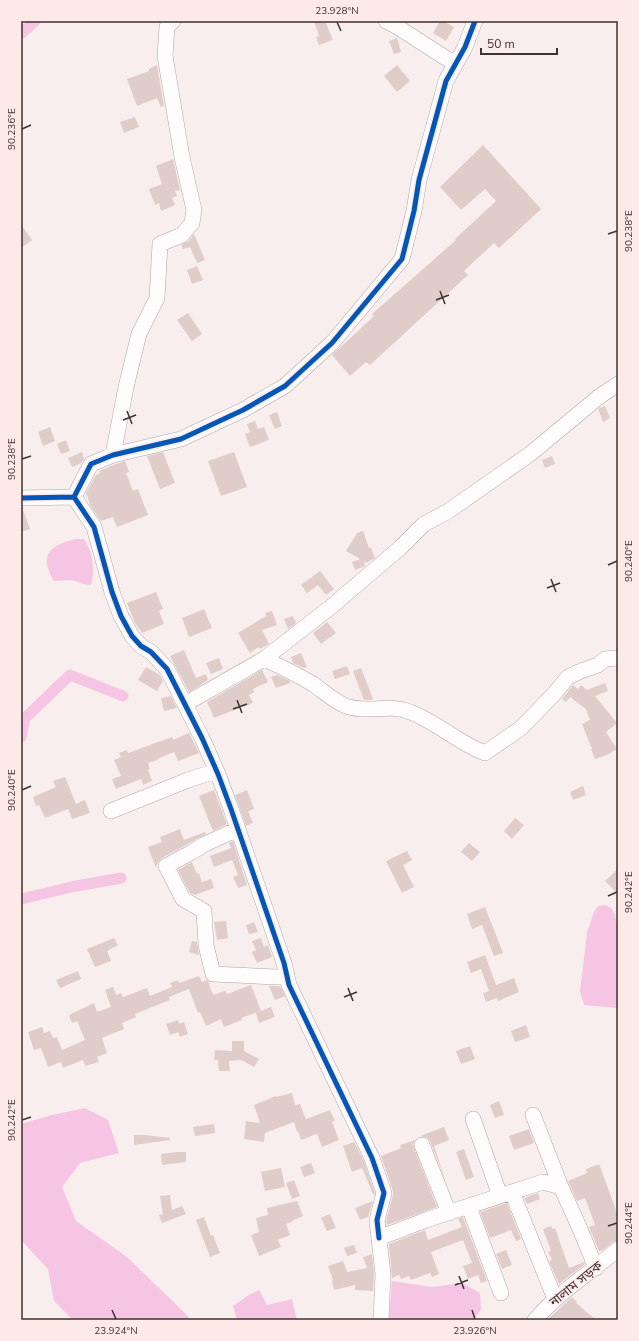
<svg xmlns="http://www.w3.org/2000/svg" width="639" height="1341" viewBox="0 0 639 1341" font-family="'Nunito Sans','Noto Sans Bengali',sans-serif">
<rect width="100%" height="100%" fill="#f9eeee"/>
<!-- water -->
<path fill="#f5c5e3" d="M76,539H84C93,552 95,570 91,585L83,584L72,580L54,581C38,555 50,545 76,539Z
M605,905C608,906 610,907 612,909C622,921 618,990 618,1008L584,1005L580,991L587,933L594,912L598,906Z
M85,1108L108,1120L119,1153L80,1163L62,1187L76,1221L127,1257L188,1316L189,1320H73L54,1301L48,1269L21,1240V1124L48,1116Z
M392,1281L432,1287L462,1283L480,1293L481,1310L473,1320H389Z
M259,1290L267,1305L292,1299L297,1320H237L233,1306L249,1295Z"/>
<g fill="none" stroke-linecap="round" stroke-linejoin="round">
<!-- canal -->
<path stroke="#f5c5e3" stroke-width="11" d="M21,34L35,21
M21,737L25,718L70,675L123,696
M21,899L71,887L121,878"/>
</g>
<!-- building -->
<path fill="#e0cdc9" d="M314,21H325L333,40L319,45L316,37L319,36Z
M440,21H443L454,27L446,41L433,33Z
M397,38L401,52L394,54L389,41Z
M157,65L164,106L161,107L157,98L137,106L127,79L149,71V69Z
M397,65L410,81L397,92L384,76Z
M135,117L139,127L124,133L120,122Z
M483,145L541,209L499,248L494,243L464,271L468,275L370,365L366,362L350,376L332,355L374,316L372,314L456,240L455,239L496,201L485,189L461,210L440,187Z
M173,159L180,190L175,191L177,196L172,198L175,205L161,211L159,203L155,205L149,189L162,184L156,166Z
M21,224L32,240L21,248Z
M194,234L205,260L197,263L190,247L183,249L181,245L189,241Z
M197,266L203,280L192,284L187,270Z
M188,313L202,334L192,341L177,320Z
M605,406L610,418L603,422L598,409Z
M277,412L282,426L275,429L269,415Z
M255,421L258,429L264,427L269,440L250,447L245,434L250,432L247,424Z
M50,427L55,441L43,446L38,432Z
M66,440L70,451L61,454L57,444Z
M82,452L84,459L81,463L72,467L68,458Z
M163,452L175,483L160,489L147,456Z
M234,452L247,487L221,496L208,461Z
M552,456L555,464L545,468L542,460Z
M125,461L129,472L126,473L133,491L138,489L148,515L117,527L113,517L101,521L91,507L86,493L96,475L100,473L99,471L116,464Z
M21,507H22L30,529L21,532Z
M363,531L369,548H371L375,558L366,563L364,561L365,566L355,570L352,562L360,559L346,551L357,533Z
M320,571L334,589L326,595L318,585L307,593L301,585Z
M156,592L163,609L159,611L164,624L142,633L135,623L127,603Z
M204,609L212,628L189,637L182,618Z
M272,611L277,625L262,630L269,644L260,649L259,647L250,653L238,633L266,616L265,613Z
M293,616L296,623L288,629L284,619Z
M327,622L336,633L321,644L313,633Z
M184,650L196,678L206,674L208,680L189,692L170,656Z
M301,653L307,667L304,668L293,663L291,657Z
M219,658L223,669L211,674L206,663Z
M347,666L350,674L335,679L332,671Z
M146,667L160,675L163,681L157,691L138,680Z
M361,668L373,699L371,700H364L353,671Z
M262,670L268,682L253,689L254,692L249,695L253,703L214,718L207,702Z
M277,675L290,681V683L276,688L271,677Z
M605,683L608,691L595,696L617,723L606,732L617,749L607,755L595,759L591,749H592L582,724L590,720L586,709L570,697L566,702L562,699L573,685L578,689L581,685L587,690Z
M171,696L177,708L164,711L161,698Z
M189,733L199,753L178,761L174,752L157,759L158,760L148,763L150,769L148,770L152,781L143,785L141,779L116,789L112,779L121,776L114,760L121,757L119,753L127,750L128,753L172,737L173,740Z
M65,777L76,804L85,800L90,813L72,819L68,809L45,818L39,805L36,806L33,797L56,787L53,781Z
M583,786L586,795L573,800L570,792Z
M214,790L227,824L213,831L199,796Z
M247,790L254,809L248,811L253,823L246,826L235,795Z
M515,818L524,825L512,839L504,831Z
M180,829L184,840L205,832L206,834L162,858L158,862L156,868L148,847L162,842L160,837Z
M233,841L247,885L238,888L233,877L238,875L232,860L214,867L210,856L231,848L229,843Z
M469,843L480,852L472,861L461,852Z
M407,851L412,860L403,865L414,887L402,893L386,861Z
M192,862L197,874L199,873L202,882L211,879L214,888L195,895L190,893L178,870Z
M618,869V894L605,881Z
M485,907L503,953L494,956L482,925L472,929L467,914Z
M226,921L228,938L217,940L214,922Z
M254,922L258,932L249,934L246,925Z
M114,938L118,945L107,951L111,961L95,967L87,949Z
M261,938L264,947L268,945L272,957L257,963L252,952L256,950L252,941Z
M192,941L197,942L199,955L189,952Z
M485,955L496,985L514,978L519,992L498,1001L497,998L486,1002L483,993L489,991L481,969L471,973L467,962Z
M78,971L81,979L60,988L56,980Z
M199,976L202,982L207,980L208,981L213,995L225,991L227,994L251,985L261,1011L241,1018L242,1020L224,1027L221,1019L206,1026L200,1012L198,1013L189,989L169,997L170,1000L135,1014L136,1017L122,1023L124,1029L102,1038L107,1053L97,1057L99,1062L85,1066L83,1060L63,1068L61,1062L48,1067L41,1048L34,1050L28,1032L42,1027L44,1033L50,1031L53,1038L57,1037L62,1050L85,1040L77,1021L72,1023L69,1015L94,1003L97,1012L111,1007L105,990L113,987L116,995L121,993L123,997L147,988L150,996L172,987L170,983L178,980L179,983Z
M269,986H280L285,996L275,1000Z
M271,1007L275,1017L259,1023L256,1013Z
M178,1020L179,1024L184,1022L188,1034L180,1037L178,1032L170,1035L166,1024Z
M526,1025L530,1037L515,1042L511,1031Z
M232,1041H244V1051L259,1059L254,1067L241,1060L229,1061L230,1071H219L218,1060H214L215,1050L232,1051Z
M470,1046L475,1059L461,1064L456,1051Z
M292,1093L295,1105L300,1104L306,1119L330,1110L335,1121L332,1122L339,1140L322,1147L317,1134L301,1140L298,1131L297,1132L294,1122L265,1133L264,1142L244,1139L246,1121L260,1123L254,1105L276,1096V1097Z
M499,1101L504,1115L495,1118L490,1105Z
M214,1124L215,1133L195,1136L193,1127Z
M444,1127L449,1140L434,1146L447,1184L430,1141L427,1138L420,1136Z
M529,1129L534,1143L514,1150L509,1136Z
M134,1135H145L170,1138V1140L134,1145Z
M415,1140L413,1144L414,1148L437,1207L387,1225L386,1221L393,1195V1191L381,1156L401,1148L400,1145Z
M354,1142L364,1161L375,1193L374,1196L362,1168L352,1172L343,1146Z
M464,1149L474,1177L466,1180L456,1152Z
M177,1152H186V1162L162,1165L161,1154Z
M311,1163L315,1173L304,1177L300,1167Z
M599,1164L618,1215V1240L613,1242L603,1250L599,1251L589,1227L595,1225L585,1198L577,1201L568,1181L587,1173L586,1169Z
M281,1168L285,1187L265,1191L261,1172Z
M294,1180L300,1196L292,1199L286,1183Z
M538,1193L540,1199L527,1204L524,1198Z
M170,1195L172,1210L182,1206L186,1214L162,1223L159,1215L163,1214L160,1196Z
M297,1201L303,1216L292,1221V1222L286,1224L290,1235L278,1240L281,1247L259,1256L251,1235L259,1232L256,1218L268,1215L267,1208Z
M373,1201L368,1217L360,1220L355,1208Z
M507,1203L521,1239L516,1241L511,1230L490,1238L480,1212Z
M330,1214L336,1228L327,1231L321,1218Z
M204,1217L211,1236L213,1235L220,1253L210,1257L196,1220Z
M463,1217L487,1281L481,1283L478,1275L468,1279L463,1266L472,1263L463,1240L431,1252L439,1274L432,1277L430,1273L411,1280L409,1276L401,1279L399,1275L392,1278L389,1244L425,1230L428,1240L462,1227L458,1219Z
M551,1226L552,1229L555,1228L569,1268L584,1262L585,1264L559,1284L549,1261L552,1260L548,1252L551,1251L543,1229Z
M354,1245L357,1253L347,1256L344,1248Z
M506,1250L512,1265L502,1269L496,1254Z
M372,1254L374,1274L373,1291L355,1290V1285L334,1290L332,1281L333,1280L328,1266L343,1261L347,1272L367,1268L363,1257Z
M572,1297L577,1302L576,1303L596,1320H547Z"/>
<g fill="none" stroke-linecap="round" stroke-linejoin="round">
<defs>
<path id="minor" d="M386,21L396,26L455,64
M113,455L126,387L139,334L157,298L160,244L182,235L192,223L194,210L182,157L165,56L167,27L173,21
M74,497L94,527L112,592L121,616L132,636L141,646L151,652L167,669L202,738L218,774L231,809L284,963L289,985L372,1158L384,1193L377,1220L379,1238
M21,498L74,497L91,464L113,455L181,439L243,410L285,386L332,343L402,259L414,211L419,180L446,81L465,47L475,21
M264,659C282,667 296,674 313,684C323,691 335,702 346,706C367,714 389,703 410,712C437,722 458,743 485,753L521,728L554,694L568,677L581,671L598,665L605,659L618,658
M185,704L264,659L332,606L400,548L424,524L447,512L530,454L600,396L618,384
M111,811L188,780L216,771
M238,829L205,844L192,852L166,866L183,899L204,911L206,945L213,974L277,977L287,976
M533,1115L561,1187
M473,1119L500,1196
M422,1145L449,1213
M512,1192L555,1299
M469,1207L501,1293
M381,1320L383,1274L379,1238L426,1220L543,1182L561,1187L580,1229L596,1268
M535,1320C559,1292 590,1273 618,1249"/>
</defs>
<!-- minor casing -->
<use href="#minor" stroke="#b1a6a6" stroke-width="16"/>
<!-- minor -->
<use href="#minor" stroke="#fefcfc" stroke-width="15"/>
<defs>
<path id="cycleway" d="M74,497L94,527L112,592L121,616L132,636L141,646L151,652L167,669L202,738L218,774L231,809L284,963L289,985L372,1158L384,1193L377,1220L379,1238
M21,498L74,497L91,464L113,455L181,439L243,410L285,386L332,343L402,259L414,211L419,180L446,81L465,47L475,21"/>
</defs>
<!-- cycleway casing -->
<use href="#cycleway" stroke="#fee9e9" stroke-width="8"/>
<!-- cycleway -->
<use href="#cycleway" stroke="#0057b8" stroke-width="5"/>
</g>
<!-- ticks -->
<path fill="none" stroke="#3f3232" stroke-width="1.5" d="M337,22L341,31M22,129L31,125M608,234L617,231M440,291L445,304M436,300L449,295M127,411L132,424M123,420L136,415M22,459L31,456M608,565L617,561M551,579L556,592M547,588L560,583M237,700L242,713M233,709L247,704M22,790L31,786M608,896L617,892M348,988L353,1001M344,997L357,992M22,1120L31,1117M608,1226L617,1223M459,1276L464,1289M455,1285L468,1280M112,1310L116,1319M472,1310L475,1319"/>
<g text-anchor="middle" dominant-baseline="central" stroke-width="3" stroke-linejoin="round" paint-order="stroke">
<!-- street labels -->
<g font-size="13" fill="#3f3232" stroke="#fee9e9">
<text transform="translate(576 1284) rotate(-39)">নালাম সড়ক</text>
</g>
</g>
<!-- border -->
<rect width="639" height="1341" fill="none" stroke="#fee9e9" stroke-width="44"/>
<!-- scale -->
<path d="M481 48v6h76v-6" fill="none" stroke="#3f3232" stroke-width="2"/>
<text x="487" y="48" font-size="12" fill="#3f3232" stroke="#fee9e9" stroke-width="3" paint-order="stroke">50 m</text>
<rect x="22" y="22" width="595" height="1297" fill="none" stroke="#3f3232" stroke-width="1.5"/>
<g font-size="10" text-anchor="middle" fill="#3f3232">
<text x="337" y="14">23.928°N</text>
<text transform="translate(11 129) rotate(-90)" y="4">90.236°E</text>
<text transform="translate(628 231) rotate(-90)" y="4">90.238°E</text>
<text transform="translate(11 459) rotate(-90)" y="4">90.238°E</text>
<text transform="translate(628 561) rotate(-90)" y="4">90.240°E</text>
<text transform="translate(11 790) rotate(-90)" y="4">90.240°E</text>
<text transform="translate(628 892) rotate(-90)" y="4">90.242°E</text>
<text transform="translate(11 1120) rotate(-90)" y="4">90.242°E</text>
<text transform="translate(628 1223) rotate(-90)" y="4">90.244°E</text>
<text x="116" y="1334">23.924°N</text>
<text x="475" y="1334">23.926°N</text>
</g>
</svg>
